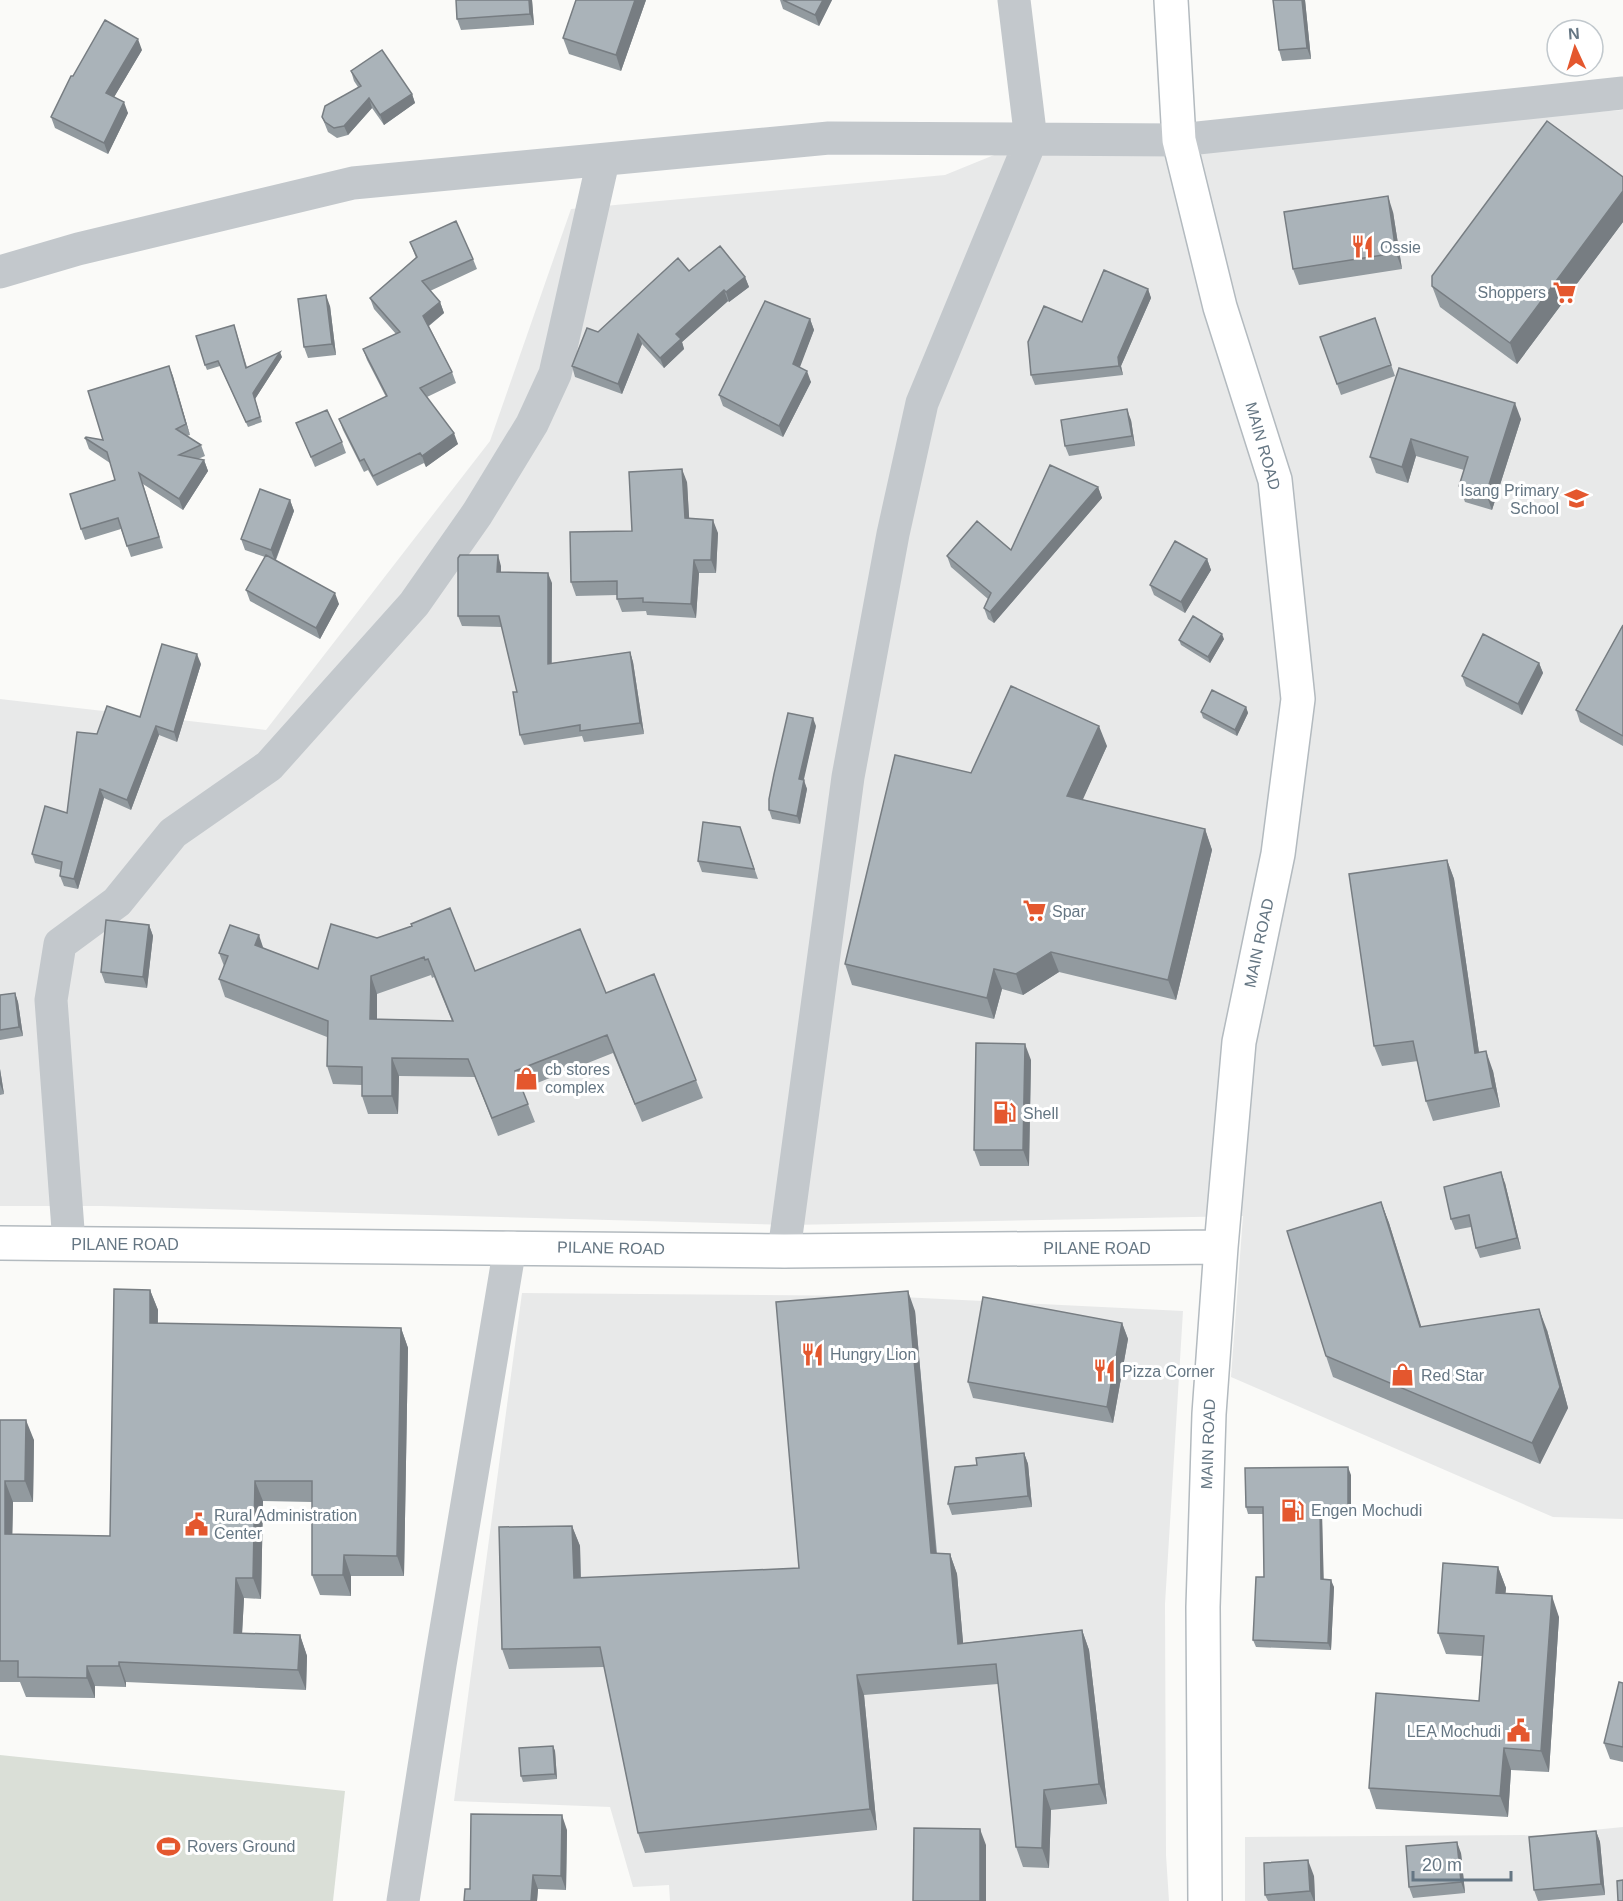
<svg xmlns="http://www.w3.org/2000/svg" width="1623" height="1901" viewBox="0 0 1623 1901" font-family="Arial,sans-serif">
<rect width="100%" height="100%" fill="#fafaf8"/>
<!-- built -->
<path fill="#e8e9e9" d="M1623,110V1519L1553,1517L1231,1377L1243,1216L790,1225L101,1206H0V699L266,730L490,441L571,209L945,175L1031,140H1179Z
M522,1293L881,1296L1183,1311L1165,1604L1166,1855L1169,1901H670L669,1885L633,1887L610,1807L454,1801Z
M1623,1827V1901H1245V1837L1543,1835Z"/>
<!-- green -->
<path fill="#dadfd7" d="M0,1755L345,1791L333,1901H0Z"/>
<g fill="none" stroke-linecap="round" stroke-linejoin="round">
<defs>
<path id="secondary" d="M1171,0L1179,140L1220,307L1275,480L1298,699L1278,854L1239,1042L1221,1247L1209,1414L1203,1607L1205,1901
M0,1243L784,1251L1221,1247"/>
</defs>
<!-- secondary casing -->
<use href="#secondary" stroke="#b3babf" stroke-width="36"/>
<!-- street -->
<path stroke="#c3c8cc" stroke-width="33" d="M0,272L78,249L353,183L829,138L1179,140L1623,93
M69,1243L51,1000L60,944L117,902L173,833L269,766L414,604L477,514L532,424L555,374L603,161
M784,1251L848,777L893,534L922,403L1031,140L1014,0
M403,1901L440,1665L510,1247"/>
<!-- secondary -->
<use href="#secondary" stroke="#fff" stroke-width="33"/>
</g>
<!-- wall -->
<path fill="#929a9f" fill-rule="evenodd" d="M532,0L534,25L461,30L457,19Z
M646,0L621,71L569,54L563,38Z
M780,0H832L819,26L783,9Z
M1273,0H1305L1311,59L1282,61L1279,50Z
M142,50L114,97L128,113L108,154L55,128L51,117L73,76Z
M351,71L412,94L415,103L384,125L372,108L348,135L337,138L328,132L322,117L358,87L354,81Z
M1623,177V222L1517,364L1440,307L1432,286Z
M1393,212L1402,269L1299,285L1293,269Z
M410,242L473,259L477,269L430,291L440,302L444,313L429,326L452,372L456,383L427,397L458,444L426,467L424,463L377,486L368,470L364,472L343,430L339,419L386,397L367,360L363,349L396,334L374,309L370,298L416,258Z
M689,271L745,277L749,287L729,302L728,301L682,342L684,349L664,368L642,344L622,394L575,377L572,366L598,332Z
M1148,289L1151,298L1121,366L1123,375L1035,385L1031,375L1082,322Z
M330,306L336,355L308,358L304,347Z
M1375,318L1395,376L1341,395L1320,337Z
M810,319L814,330L799,367L811,382L783,437L723,406L719,395Z
M236,331L247,367L282,357L255,399L262,422L248,427L220,366L207,370L205,365Z
M169,366L190,435L187,436L201,445L205,456L198,459L204,460L208,471L183,510L143,484L163,548L131,557L121,529L85,540L81,529L115,480L110,463L89,449L85,438L103,440Z
M1399,368L1521,419L1492,510L1465,502L1459,486L1464,470L1416,456L1408,483L1376,473L1370,457Z
M1131,420L1135,446L1069,456L1065,446Z
M296,423L342,442L346,453L315,467Z
M687,482L689,519L718,533L716,573H699L696,618L647,615L646,611L622,612L617,599V595L576,596L571,582L632,531Z
M1098,487L1102,498L994,623L988,619L984,608L988,599L951,567L947,556L1011,550Z
M290,500L294,511L276,560L339,604L320,639L250,601L246,590L265,557L245,550L241,539Z
M1207,559L1211,570L1185,613L1154,595L1150,585Z
M501,566V572L552,583V663L630,652L633,662L644,734L584,742L582,736L524,745L520,735L517,692L502,627L462,626L458,616Z
M1623,625V746L1580,722L1576,710Z
M1224,639L1210,663L1181,645L1179,640Z
M1539,663L1543,673L1522,715L1466,686L1462,676Z
M201,664L177,742L159,735L131,810L104,798L78,889L64,886L60,876L61,870L35,863L32,854L67,813L97,734L140,717Z
M1246,707L1248,713L1237,736L1203,718L1201,712Z
M816,726L803,780L807,789L800,824L772,819L769,810Z
M1107,746L1082,800L1205,829L1212,850L1176,1000L1059,972L1023,995L1002,989L994,1019L852,985L845,964L971,773Z
M740,827L758,879L702,872L698,861Z
M1447,860L1454,879L1479,1053L1493,1071L1500,1107L1433,1121L1426,1101L1418,1061L1382,1066L1374,1046Z
M331,924L475,971L606,993L696,1080L703,1098L642,1122L613,1053L522,1089L535,1122L498,1136L475,1077L399,1076L398,1114H368L362,1096V1085L333,1084L327,1066V1037L225,997L219,979L224,966L219,953L263,948L318,969ZM431,975L432,978L434,977L452,1021L377,1019V994Z
M149,925L153,936L147,988L105,983L101,972Z
M15,993L18,1002L23,1036L0,1040V995Z
M1031,1060L1029,1166H980L974,1150Z
M0,1069L4,1094L0,1095Z
M1505,1183L1521,1249L1480,1258L1476,1248L1471,1227L1455,1230L1451,1219Z
M1381,1202L1389,1223L1421,1327L1547,1330L1568,1408L1540,1464L1333,1377L1326,1356Z
M150,1290L158,1310V1323L401,1328L408,1348L404,1576H351V1596L320,1595L312,1575V1502L263,1501L261,1599L244,1598L242,1633L300,1635L307,1656L306,1690L126,1682V1687L95,1686V1698L26,1697L20,1682H0V1420L34,1440L33,1502H13L12,1535L110,1536Z
M915,1311L937,1553L950,1554L957,1574L963,1643L1082,1630L1089,1650L1107,1804L1051,1810L1049,1868L1023,1867L1016,1847L998,1684L864,1695L877,1830L645,1853L638,1833L604,1667L509,1669L502,1649L572,1526L580,1546L581,1578L799,1568Z
M1122,1323L1128,1339L1113,1423L973,1398L968,1382Z
M1024,1453L1028,1464L1032,1507L952,1515L948,1504L977,1465Z
M1351,1475V1514H1322L1323,1579L1334,1587L1331,1650L1256,1647L1253,1640L1264,1577L1263,1514H1248L1246,1507Z
M1498,1567L1506,1588L1505,1593L1559,1617L1549,1772L1511,1770L1508,1817L1376,1809L1369,1788L1479,1701L1482,1656L1446,1654L1438,1633Z
M1623,1683V1762L1610,1759L1604,1743Z
M553,1746L555,1751L557,1779L523,1782L521,1776Z
M567,1830L566,1890L538,1889L537,1901H464L470,1889Z
M1596,1831L1600,1842L1605,1895L1538,1901L1534,1890Z
M1461,1853L1465,1893L1413,1898L1409,1887Z
M1314,1876L1315,1901H1268L1265,1895Z"/>
<!-- shaded-wall -->
<path fill="#777d82" d="M529,0H532L534,25L530,14Z
M635,0H646L621,71L616,55Z
M823,0H832L819,26L815,15Z
M1302,0H1305L1311,59L1307,48Z
M138,39L142,50L110,104L106,93Z
M412,94L415,103L384,125L380,115Z
M369,98L372,108L348,135L344,126Z
M124,102L128,113L108,154L104,143Z
M1623,191V222L1517,364L1510,343Z
M1388,196L1393,212L1402,269L1396,253Z
M745,277L749,287L729,302L726,292Z
M1148,289L1151,298L1121,366L1123,375L1119,366L1118,357Z
M724,290L728,301L682,342L684,349L664,368L660,358L676,334Z
M326,295L330,306L336,355L332,344Z
M440,302L444,313L427,327L423,316Z
M810,319L814,330L797,375L793,364Z
M638,334L642,344L622,394L618,384Z
M280,352L282,357L255,399L262,422L253,393Z
M169,366L173,376L190,435L186,424Z
M807,371L811,382L783,437L779,426Z
M1515,403L1521,419L1492,510L1486,494Z
M1127,409L1131,420L1135,446L1132,436Z
M454,433L458,444L426,467L422,456Z
M1411,439L1416,456L1408,483L1402,467Z
M204,460L208,471L183,510L179,499Z
M682,469L687,482L690,532L685,518Z
M1098,487L1102,498L994,623L990,612Z
M290,500L294,511L275,561L271,550Z
M713,520L718,533L716,573L711,560Z
M498,555L501,566V582L497,572Z
M1207,559L1211,570L1185,613L1181,602Z
M694,560L699,573L696,618L691,604Z
M548,573L552,583L551,674L548,664Z
M335,593L339,604L320,639L316,628Z
M1222,634L1224,639L1210,663L1208,657Z
M630,652L633,662L644,734L640,723Z
M197,654L201,664L177,742L174,732Z
M1539,663L1543,673L1522,715L1518,704Z
M1246,707L1248,713L1237,736L1235,730Z
M813,718L816,726L802,788L799,779Z
M156,726L159,735L131,810L127,800Z
M1099,726L1107,746L1075,817L1067,796Z
M804,780L807,789L800,824L797,816Z
M100,789L104,798L78,889L74,879Z
M1205,829L1212,850L1176,1000L1168,980Z
M1447,860L1454,879L1482,1073L1475,1053Z
M149,925L153,936L147,988L143,977Z
M259,935L265,953L255,945Z
M1051,952L1059,972L1023,995L1016,974Z
M994,969L1002,989L994,1019L987,998Z
M371,976L377,994V1037L370,1019Z
M15,993L18,1002L23,1036L19,1027Z
M1025,1044L1031,1060L1029,1166L1023,1150Z
M1486,1051L1493,1071L1500,1107L1493,1088Z
M392,1058L399,1076L398,1114L392,1096Z
M0,1069L4,1094L0,1084Z
M1501,1172L1505,1183L1521,1249L1517,1238Z
M1381,1202L1389,1223L1428,1348L1420,1327Z
M150,1290L158,1310L157,1343L150,1323Z
M908,1291L915,1311L938,1573L931,1553Z
M1539,1309L1547,1330L1568,1408L1540,1464L1532,1443Z
M1122,1323L1128,1339L1113,1423L1107,1407Z
M401,1328L408,1348L404,1576L397,1556Z
M26,1420L34,1440L33,1502L25,1481Z
M1024,1453L1028,1464L1032,1507L1028,1496Z
M1348,1467L1351,1475V1514L1348,1506Z
M5,1481L13,1502L12,1555L5,1534Z
M255,1481L263,1501L261,1599L253,1578Z
M1320,1507L1322,1514L1324,1587L1321,1579Z
M572,1526L580,1546L581,1598L574,1578Z
M950,1554L957,1574L965,1664L958,1644Z
M344,1555L351,1576V1596L343,1575Z
M1498,1567L1506,1588L1504,1614L1496,1593Z
M236,1578L244,1598L241,1653L234,1633Z
M1331,1580L1334,1587L1331,1650L1328,1643Z
M1552,1596L1559,1617L1549,1772L1541,1751Z
M1082,1630L1089,1650L1107,1804L1099,1784Z
M300,1635L307,1656L306,1690L298,1670Z
M119,1662L126,1682V1687L119,1666Z
M87,1666L95,1686V1698L87,1678Z
M857,1675L864,1695L877,1830L870,1809Z
M553,1746L555,1751L557,1779L555,1774Z
M1504,1748L1511,1770L1508,1817L1500,1796Z
M1044,1790L1051,1810L1049,1868L1042,1848Z
M562,1815L567,1830L566,1890L561,1876Z
M980,1829L986,1845V1901H980Z
M1596,1831L1600,1842L1605,1895L1601,1884Z
M1457,1842L1461,1853L1465,1893L1461,1882Z
M1308,1860L1314,1876L1315,1901H1314L1310,1891Z
M533,1875L538,1889L537,1901H531Z"/>
<!-- building -->
<path fill="#aab3b9" stroke="#777d82" stroke-width="1.5" fill-rule="evenodd" d="M456,0H529L530,14L457,19Z
M576,0H635L616,55L563,38Z
M783,0H823L815,15Z
M1273,0H1302L1307,48L1279,50Z
M105,20L138,39L106,93L124,102L104,143L51,117L71,76H73Z
M382,50L412,94L380,115L369,98L344,126L334,128L325,122L322,117L325,106L361,86L351,71Z
M1547,121L1623,177V191L1510,343L1432,286V276Z
M1388,196L1396,253L1293,269L1284,212Z
M456,221L473,259L422,281L440,302L423,316L452,372L420,388L454,433L422,456L420,453L373,476L364,459L360,461L339,419L387,396L363,349L400,332L370,298L417,257L410,242Z
M720,246L745,277L726,292L724,290L676,334L681,339L660,358L638,334L618,384L572,366L587,328L598,332L678,258L689,271Z
M1104,270L1148,289L1118,357L1119,366L1031,375L1028,342L1044,306L1082,322Z
M326,295L332,344L304,347L298,299Z
M765,301L810,319L793,364L807,371L779,426L719,395Z
M1375,318L1391,365L1337,384L1320,337Z
M234,325L246,368L280,352L253,393L260,417L246,422L218,361L205,365L196,336Z
M169,366L186,424L176,429L201,445L179,455L204,460L179,499L139,473L159,537L127,546L118,518L81,529L70,494L115,480L107,452L85,438L86,437L103,440L88,391Z
M1399,368L1515,403L1486,494L1459,486L1468,457L1411,439L1402,467L1370,457Z
M1127,409L1132,436L1065,446L1061,420Z
M327,410L342,442L311,457L296,423Z
M1050,465L1098,487L990,612L984,608L991,593L947,556L977,521L1011,550Z
M682,469L685,518L713,520L711,560H694L691,604L643,602V598L617,599V581L571,582L570,532L632,531L629,472Z
M260,489L290,500L271,550L241,539Z
M1175,541L1207,559L1181,602L1150,585Z
M266,555L335,593L316,628L246,590Z
M460,555H498L497,572L548,573V664L630,652L640,723L580,731V725L520,735L513,692H517L499,616H458V558Z
M1193,616L1222,634L1208,657L1179,640Z
M1623,625V736L1576,710Z
M1483,634L1539,663L1518,704L1462,676Z
M162,644L197,654L174,732L156,726L127,800L100,789L74,879L60,876L62,862L32,854L45,806L67,813L77,732L97,734L107,706L140,717Z
M1011,686L1099,726L1067,796L1205,829L1168,980L1051,952L1016,974L994,969L987,998L845,964L895,755L971,773Z
M1212,690L1246,707L1235,730L1201,712Z
M788,713L813,718L799,779L804,780L797,816L769,810V799L774,774Z
M703,822L740,827L754,869L698,861Z
M1447,860L1475,1053L1486,1051L1493,1088L1426,1101L1413,1041L1374,1046L1349,874Z
M450,908L475,971L580,929L606,993L654,974L696,1080L635,1104L607,1035L515,1071L528,1104L492,1118L468,1059L392,1058V1096H362V1067L327,1066L328,1021L219,979L228,956L219,953L230,925L259,935L255,945L318,969L331,924L377,938L412,926L411,924ZM424,957L425,960L428,959L453,1021L370,1019L371,976Z
M106,920L149,925L143,977L101,972Z
M15,993L19,1027L0,1030V995Z
M976,1043L1025,1044L1023,1150H974Z
M1501,1172L1517,1238L1476,1248L1469,1215L1451,1219L1444,1187Z
M1381,1202L1420,1327L1539,1309L1560,1387L1532,1443L1326,1356L1287,1231Z
M114,1289L150,1290V1323L401,1328L397,1556L344,1555L343,1575H312V1481H255L253,1578H236L234,1633L300,1635L298,1670L119,1662V1666H87V1678L18,1677V1661H0V1420H26L25,1481H5V1534L110,1536Z
M908,1291L931,1553L950,1554L958,1644L1082,1630L1099,1784L1044,1790L1042,1848L1016,1847L996,1664L857,1675L870,1809L638,1833L600,1647L502,1649L499,1527L572,1526L574,1578L799,1568L776,1302Z
M983,1297L1122,1323L1107,1407L968,1382Z
M1024,1453L1028,1496L948,1504L955,1467L977,1465L976,1458Z
M1348,1467V1506L1320,1507L1321,1579L1331,1580L1328,1643L1253,1640L1256,1577H1264L1263,1507H1246L1245,1468Z
M1443,1563L1498,1567L1496,1593L1552,1596L1541,1751L1504,1748L1500,1796L1369,1788L1376,1693L1479,1701L1484,1636L1438,1633Z
M1619,1682L1623,1683V1747L1604,1743Z
M553,1746L555,1774L521,1776L519,1748Z
M471,1814L562,1815L561,1876L533,1875L531,1901H464L465,1889H470Z
M914,1828L980,1829V1901H913Z
M1596,1831L1601,1884L1534,1890L1529,1837Z
M1457,1842L1461,1882L1409,1887L1406,1846Z
M1308,1860L1310,1891L1265,1895L1264,1863Z
M1623,1880V1901H1618L1617,1881Z"/>
<!-- icons -->
<defs>
<symbol id="restaurant-bare" viewBox="-9 -9 18 18"><path d="M-5-6h1v4h1v-4h1v4h1v-4h1v5L-1.5 .5V6h-2V.5L-5-1ZM5-6V6H3V1.5H1.5Q1.5-4 5-6Z" fill="#e4572e" stroke="#fff" stroke-width="2.5" paint-order="stroke"/></symbol>
<symbol id="supermarket-bare" viewBox="-9 -9 18 18"><path d="M-6-5.5h2.5l.6 2H6L4.5 2H-2.5L-4.4-4H-6ZM-1.5 3.2a1.3 1.3 0 1 0 .1 0ZM3 3.2a1.3 1.3 0 1 0 .1 0Z" fill="#e4572e" stroke="#fff" stroke-width="2.5" paint-order="stroke"/></symbol>
<symbol id="school-bare" viewBox="-9 -9 18 18"><path d="M0-5L7-2L0 1L-7-2ZM-4 1L0 2.5L4 1V4Q0 6-4 4Z" fill="#e4572e" stroke="#fff" stroke-width="2.5" paint-order="stroke"/></symbol>
<symbol id="shop-bare" viewBox="-9 -9 18 18"><path d="M-5-2.5h2.3a2.7 3.5 0 0 1 5.4 0H5L5.5 6h-11ZM-1.5-2.5h3a1.5 2.3 0 0 0-3 0Z" fill="#e4572e" stroke="#fff" stroke-width="2.5" paint-order="stroke"/></symbol>
<symbol id="fuel-bare" viewBox="-9 -9 18 18"><path d="M-5.5-6h7V0h2V4h1.3V-2.5L3-4.5l.8-.8L6-3V5H2.5V1h-1V6h-7ZM-4.2-4.7v3.2H.2V-4.7Z" fill="#e4572e" stroke="#fff" stroke-width="2.5" paint-order="stroke"/></symbol>
<symbol id="civic-bare" viewBox="-9 -9 18 18"><path d="M-.6-6.5H3V-4.5H.6V-3L4-1V1h2V6H-6V1h2V-1L-.6-3ZM-1.2 2.5V6h2.4V2.5Z" fill="#e4572e" stroke="#fff" stroke-width="2.5" paint-order="stroke"/></symbol>
<symbol id="stadium-bare" viewBox="-9 -9 18 18"><path d="M0-5a6.5 5 0 1 0 0 10a6.5 5 0 1 0 0-10ZM-3.5-1.8h7v3.6h-7Z" fill="#e4572e" stroke="#fff" stroke-width="2.5" paint-order="stroke"/></symbol>
</defs>
<g fill-rule="evenodd">
<use href="#restaurant-bare" x="1346" y="230" width="33" height="33"/>
<use href="#supermarket-bare" x="1548" y="276" width="33" height="33"/>
<use href="#school-bare" x="1560" y="482" width="33" height="33"/>
<use href="#supermarket-bare" x="1018" y="894" width="33" height="33"/>
<use href="#shop-bare" x="510" y="1062" width="33" height="33"/>
<use href="#fuel-bare" x="988" y="1096" width="33" height="33"/>
<use href="#restaurant-bare" x="796" y="1338" width="33" height="33"/>
<use href="#restaurant-bare" x="1088" y="1354" width="33" height="33"/>
<use href="#shop-bare" x="1386" y="1358" width="33" height="33"/>
<use href="#fuel-bare" x="1276" y="1494" width="33" height="33"/>
<use href="#civic-bare" x="180" y="1508" width="33" height="33"/>
<use href="#civic-bare" x="1502" y="1714" width="33" height="33"/>
<use href="#stadium-bare" x="152" y="1830" width="33" height="33"/>
</g>
<g text-anchor="middle" dominant-baseline="central" stroke-width="6" stroke-linejoin="round" paint-order="stroke">
<!-- poi labels -->
<g font-size="16" fill="#657683" stroke="#fff" text-anchor="start">
<text x="1380" y="247">Ossie</text>
<text x="1546" y="292" text-anchor="end">Shoppers</text>
<text x="1559" y="490" text-anchor="end">Isang Primary<tspan x="1559" dy="18">School</tspan></text>
<text x="1052" y="911">Spar</text>
<text x="545" y="1069">cb stores<tspan x="545" dy="18">complex</tspan></text>
<text x="1023" y="1113">Shell</text>
<text x="830" y="1354">Hungry Lion</text>
<text x="1122" y="1371">Pizza Corner</text>
<text x="1421" y="1375">Red Star</text>
<text x="1311" y="1510">Engen Mochudi</text>
<text x="214" y="1515">Rural Administration<tspan x="214" dy="18">Center</tspan></text>
<text x="1501" y="1731" text-anchor="end">LEA Mochudi</text>
<text x="187" y="1846">Rovers Ground</text>
</g>
<!-- street labels -->
<g font-size="16" fill="#657683" stroke="#fff">
<text transform="translate(1263 446) rotate(74)">MAIN ROAD</text>
<text transform="translate(1259 943) rotate(-78)">MAIN ROAD</text>
<text x="125" y="1244">PILANE ROAD</text>
<text transform="translate(611 1248) rotate(1)">PILANE ROAD</text>
<text x="1097" y="1248">PILANE ROAD</text>
<text transform="translate(1208 1444) rotate(-88)">MAIN ROAD</text>
</g>
</g>
<!-- north arrow -->
<g transform="translate(1575 48) rotate(356)"><circle r="28" fill="#ffffff" stroke="#c1c8cd" stroke-width="1.5"/>
<path d="M0-4.5L10 22L0 15L-10 22Z" fill="#e4572e"/>
<text y="-9" font-size="16" font-weight="bold" text-anchor="middle" fill="#657683">N</text>
</g>
<!-- scale -->
<path d="M1413 1871v9h98v-9" fill="none" stroke="#657683" stroke-width="3"/>
<text x="1422" y="1871" font-size="18" fill="#657683" stroke="#ffffff" stroke-width="4.5" paint-order="stroke">20 m</text>
</svg>
